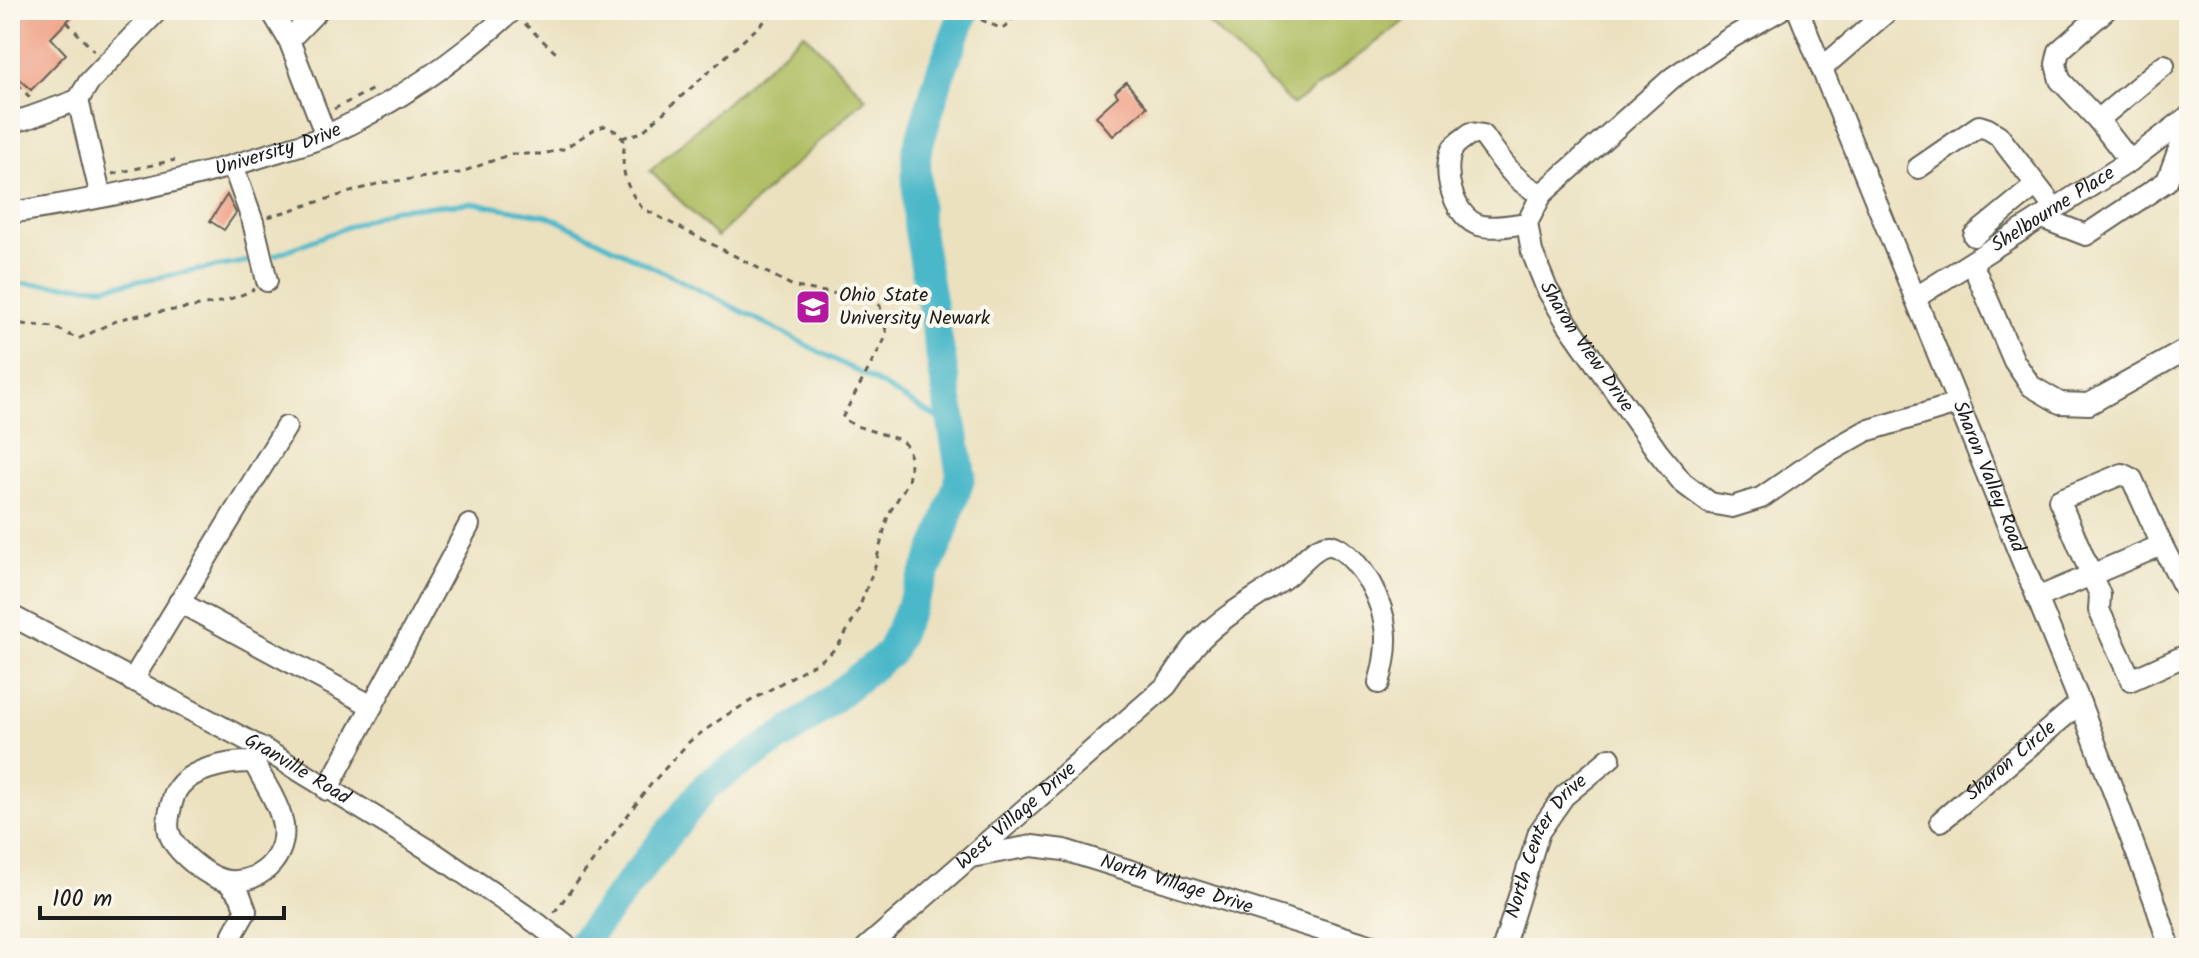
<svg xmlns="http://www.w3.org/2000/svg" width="2199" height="958" viewBox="0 0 2199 958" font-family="Kalam,sans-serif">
<rect width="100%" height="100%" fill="#fbf7ec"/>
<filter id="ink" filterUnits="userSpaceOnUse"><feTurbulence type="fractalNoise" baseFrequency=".0125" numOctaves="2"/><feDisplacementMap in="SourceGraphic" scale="16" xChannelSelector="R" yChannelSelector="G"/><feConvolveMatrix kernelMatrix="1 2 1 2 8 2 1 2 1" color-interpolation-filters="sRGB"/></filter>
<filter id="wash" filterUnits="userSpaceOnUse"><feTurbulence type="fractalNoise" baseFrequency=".006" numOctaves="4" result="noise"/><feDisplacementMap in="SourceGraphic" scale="32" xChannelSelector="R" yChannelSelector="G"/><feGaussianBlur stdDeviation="1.8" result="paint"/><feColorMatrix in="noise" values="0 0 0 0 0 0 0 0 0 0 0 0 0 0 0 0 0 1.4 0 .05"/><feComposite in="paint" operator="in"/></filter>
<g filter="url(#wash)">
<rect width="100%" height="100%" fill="#ebe1bf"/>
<!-- green -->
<path fill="#adbc5f" stroke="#646c3e" stroke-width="2" d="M1195,10H1419L1293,105Z
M804,33L866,98L717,237L650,171Z"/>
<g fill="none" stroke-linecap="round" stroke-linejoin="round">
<!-- stream -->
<path stroke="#4cb8c9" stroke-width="5" d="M275,255L394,209L473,203L548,216L712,296L870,378L954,428
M10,283L105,287L249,261"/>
<!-- river -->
<path stroke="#4cb8c9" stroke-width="30" d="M578,948L707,785L798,726L890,653L941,537L961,475L918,225L916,154L940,74L965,10"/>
</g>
<g id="blocks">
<!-- building -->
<path fill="#ef9d82" d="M10,10H78L51,38L66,54L31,90L10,70Z
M1126,82L1147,107L1113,136L1096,116L1118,96L1115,92Z
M227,195L236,213L224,230L210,221Z"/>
</g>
</g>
<g filter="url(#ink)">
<use href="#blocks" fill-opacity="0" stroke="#646155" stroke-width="2"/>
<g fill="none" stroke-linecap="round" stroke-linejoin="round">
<defs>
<g id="minor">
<path d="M271,10L289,40L326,136"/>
<path id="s1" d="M1780,10L1729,39L1672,78L1542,194L1527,223L1532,252L1547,289L1568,324L1657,451L1683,483L1710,503L1732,507L1761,498L1822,456L1866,431L1957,404"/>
<path id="s2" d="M1798,10L2080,703L2154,899L2170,948"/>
<path d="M2106,10L2059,51L2056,64L2060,80L2098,120L2130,161"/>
<path d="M289,40L318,10"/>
<path d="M1822,68L1889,10"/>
<path d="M78,100L89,82L158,10"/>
<path d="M2098,120L2164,65"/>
<path d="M10,121L25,119L78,100L101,197"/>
<path d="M233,166L253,222L267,281"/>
<path d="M1918,168L1979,126L1988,129L1998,135L2055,209"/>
<path id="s3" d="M10,213C97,200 186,181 270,154C289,148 310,143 328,135C396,103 457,61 513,10"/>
<path d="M2042,218L2086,235L2167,181L2189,122"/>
<path d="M1527,223C1512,225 1490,230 1476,224C1453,213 1442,172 1452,150C1455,143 1465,138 1471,133L1483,135C1500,158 1514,183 1542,194"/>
<path d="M1974,236L2036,185"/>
<path d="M1972,263L2014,361L2031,386L2060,403L2089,404L2189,348"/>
<path id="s4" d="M1915,298L2130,161L2189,116"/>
<path d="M2162,545L2189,597"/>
<path d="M2037,598L2162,545L2132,479L2122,474L2059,500L2100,595L2099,610L2131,680L2189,654"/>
<path d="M179,602L372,706"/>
<path id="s5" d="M10,615L262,748L434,853L538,924"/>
<path d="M132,681L286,427"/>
<path d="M254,762C230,761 183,769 174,796C171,806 166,821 169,832C174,851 209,879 229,881C264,884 292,851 281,817C276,798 262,780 254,762L262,748"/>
<path d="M327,790L469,525"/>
<path id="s6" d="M1941,821L2080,703"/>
<path id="s7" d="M971,857L1032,846L1064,850L1379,948"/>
<path d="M227,881L240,895L246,911L233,934"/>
<path id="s8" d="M866,948L1166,686C1178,670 1188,651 1203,637C1228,612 1259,597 1287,576C1299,567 1315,543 1331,545C1346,548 1363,571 1370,583C1389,618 1390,646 1379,683"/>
<path id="s9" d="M1503,948L1539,832L1564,796L1610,758"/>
</g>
</defs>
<!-- minor casing -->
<use href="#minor" stroke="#646155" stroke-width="24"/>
<!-- path -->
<path stroke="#646155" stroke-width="3" stroke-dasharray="6 6" stroke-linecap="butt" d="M959,10L1002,29L1010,24L1015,10
M67,22L94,51
M525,24L556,53
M10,75L31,99
M334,109L373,89
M622,138L642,132L777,10
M112,174L175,160
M268,217L380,183L459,173L511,154H543L563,149L595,129L605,126L617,132L625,142C620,170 625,186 642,208L795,287L873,300L880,306L887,335L842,418L856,426L901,440L909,449L910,468L908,482L888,515L875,566L858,611L842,640L829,655L725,716L690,741L652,783L553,914
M10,323L54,327L78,339C95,332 113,320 130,317C171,308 216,309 254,289"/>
<!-- minor -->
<use href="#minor" stroke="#fff" stroke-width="20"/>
<defs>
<path id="minor-bridge" d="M538,924L569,948"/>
</defs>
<!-- minor-bridge casing -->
<use href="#minor-bridge" stroke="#646155" stroke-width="24" stroke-linecap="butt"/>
<!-- minor-bridge -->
<use href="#minor-bridge" stroke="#fff" stroke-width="20"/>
</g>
</g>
<!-- icons -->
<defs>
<symbol id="university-square" viewBox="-11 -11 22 22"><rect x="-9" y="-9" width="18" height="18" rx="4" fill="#b5179e" stroke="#fbf7ec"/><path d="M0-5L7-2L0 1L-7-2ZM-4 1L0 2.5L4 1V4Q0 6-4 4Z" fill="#fff"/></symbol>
</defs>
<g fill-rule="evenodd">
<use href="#university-square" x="793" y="287" width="40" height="40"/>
</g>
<g text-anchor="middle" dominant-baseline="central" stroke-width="8" stroke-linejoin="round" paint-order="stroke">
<!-- street labels -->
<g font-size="20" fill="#1c1c1c" stroke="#fbf7ec">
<text stroke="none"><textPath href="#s3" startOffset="276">University Drive</textPath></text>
<text stroke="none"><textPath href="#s4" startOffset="164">Shelbourne Place</textPath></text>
<text stroke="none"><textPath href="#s1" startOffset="474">Sharon View Drive</textPath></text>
<text stroke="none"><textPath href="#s2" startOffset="504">Sharon Valley Road</textPath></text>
<text stroke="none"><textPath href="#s6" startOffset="92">Sharon Circle</textPath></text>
<text stroke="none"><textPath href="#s5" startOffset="326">Granville Road</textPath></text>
<text stroke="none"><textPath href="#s8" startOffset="200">West Village Drive</textPath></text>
<text stroke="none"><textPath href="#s9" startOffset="112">North Center Drive</textPath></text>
<text stroke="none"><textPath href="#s7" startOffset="212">North Village Drive</textPath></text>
</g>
<!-- poi labels -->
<g font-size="20" fill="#1c1c1c" stroke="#fbf7ec" text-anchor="start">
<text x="839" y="296">Ohio State<tspan x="839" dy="23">University Newark</tspan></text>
</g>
</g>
<!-- margin -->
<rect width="2199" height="958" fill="none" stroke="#fbf7ec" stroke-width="40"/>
<!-- scale -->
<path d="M40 906v12h244v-12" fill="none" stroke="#1c1c1c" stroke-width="4"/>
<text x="52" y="906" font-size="24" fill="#1c1c1c" stroke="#fbf7ec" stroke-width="6" paint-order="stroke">100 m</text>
</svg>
